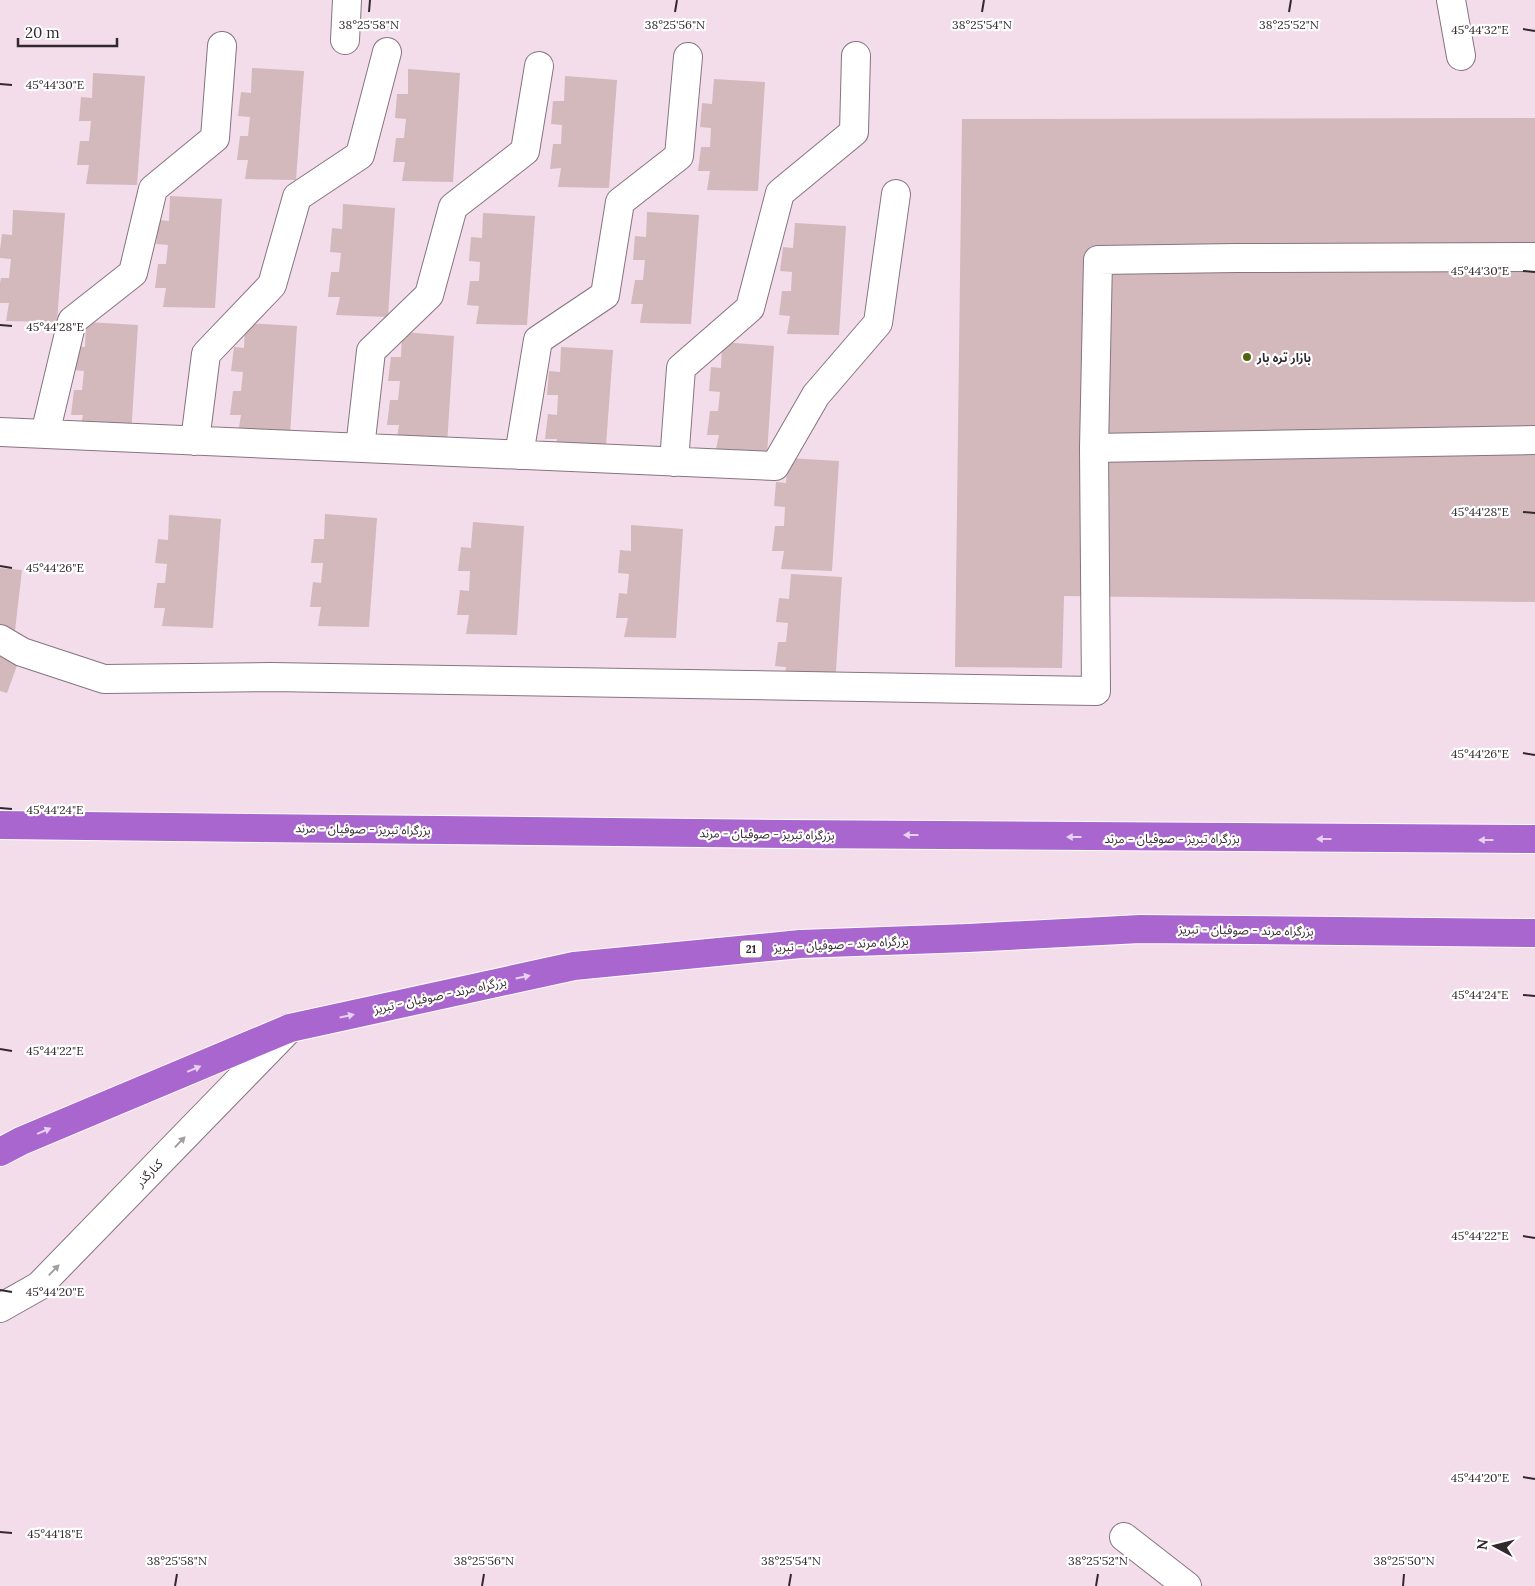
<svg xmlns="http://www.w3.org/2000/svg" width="1535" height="1586" viewBox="0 0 1535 1586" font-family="Lora,'Noto Sans Arabic',serif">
<rect width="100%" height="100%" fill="#f3ddea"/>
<!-- building -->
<path fill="#d3b8bc" d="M252,68L304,71L296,180L245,179L248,160H237L240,136H248L250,117L238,116L241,92L251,93Z
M408,69L460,73L453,182L402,181L405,162H393L396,138H404L406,119L395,118L397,94H408Z
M93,73L145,76L137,185L86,184L89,165H77L80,141H89L91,121H79L81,97L92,98Z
M565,76L617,80L609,188L558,187L561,168L550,169L553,144H561L562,125L551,124L553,101H564Z
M714,79L765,82L758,191L707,190L710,171H698L701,147H710L711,128L700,127L702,103L712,104Z
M1535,118V602L1064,596L1062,668L955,667L962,119Z
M170,196L222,199L215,308L163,307L166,288H155L158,264H166L168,245L156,244L159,220L169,221Z
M343,204L395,208L388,317L336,315L340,297H328L331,272H339L341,253L330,252L332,228L342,229Z
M13,210L65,213L57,322L6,321L9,303H0V283L1,278H9L11,259L0,258V250L2,234L12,235Z
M647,212L699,215L691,324L640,323L643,304H631L635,280H643L645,260H633L635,236L646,237Z
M483,213L535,216L527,325L476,324L479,306L467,305L470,281H479L480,262L469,261L471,237L482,238Z
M795,223L846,226L839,335L787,334L790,316L779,315L782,291H791L792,272L780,271L783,247L793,248Z
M86,322L138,325L131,435L79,433L83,415H71L74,390H82L84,371L73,370L75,346L85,347Z
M245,323L297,326L290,435L238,434L241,415H230L233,391H241L243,372L231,371L234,347L244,348Z
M402,332L454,336L447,445L396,444L399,425H387L390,400H398L400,381H388L391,357H401Z
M722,342L774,346L767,455L715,454L719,435H707L710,411H718L720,392L709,391L711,367L721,368Z
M561,347L613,350L605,459L554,458L557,439H545L548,414L557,415L558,395H547L549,371L560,372Z
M788,458L839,461L832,571L781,569L784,551H772L775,526H784L785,507L774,506L776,482L786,483Z
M325,514L377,518L369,627L318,626L321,607H310L313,582L321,583L323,563H311L314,539H324Z
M169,515L221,519L213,628L162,626L165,608H154L157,583H165L167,564L155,563L158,539L168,540Z
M473,522L524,526L517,635L466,634L469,615H457L460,590L469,591L470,571H458L461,547L471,548Z
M631,525L683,529L676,638L624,637L628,618H616L619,593L627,594L629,574L618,573L620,550L631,551Z
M0,568L22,570L14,639L26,641L7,693L0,691Z
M791,574L842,577L835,686L784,685L786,667L775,666L778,642H786L788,623L776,622L779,598L789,599Z"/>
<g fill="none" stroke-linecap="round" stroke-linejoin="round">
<defs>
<path id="minor" d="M1451,0L1461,56
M345,40L347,0
M1535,257L1237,258L1098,260L1094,448L1535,440
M0,432L775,466L816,395L878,323L896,194
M45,434L72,321L133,273L153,189L215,138L222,46
M195,441L206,354L272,285L297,197L360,155L387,52
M360,448L371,351L429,295L453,207L525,151L539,66
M519,455L538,340L605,295L620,202L679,156L688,57
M674,462L681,368L750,308L780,193L854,132L856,56
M0,639L22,652L104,679L271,677L1096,691L1094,448
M0,1308L39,1286L290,1028
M1124,1537L1187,1586"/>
<path id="highway" d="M0,825L787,834L1535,839
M0,1152L21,1141L290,1028L574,966L800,944L968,938L1140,929L1535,933"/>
</defs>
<!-- minor casing -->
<use href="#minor" stroke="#877480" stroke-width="30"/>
<!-- highway casing -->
<use href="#highway" stroke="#fff" stroke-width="30"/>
<!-- minor -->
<use href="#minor" stroke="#fff" stroke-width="28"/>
<!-- highway -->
<use href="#highway" stroke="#aa66cf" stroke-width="28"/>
</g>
<!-- one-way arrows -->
<defs><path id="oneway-solid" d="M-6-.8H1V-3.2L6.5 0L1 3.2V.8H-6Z" transform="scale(1.25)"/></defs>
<g fill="#e6d1f1">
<use href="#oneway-solid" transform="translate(911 835) rotate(-180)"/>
<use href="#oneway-solid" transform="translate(1074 837) rotate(-180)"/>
<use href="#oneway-solid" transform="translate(1324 839) rotate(-180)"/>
<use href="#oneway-solid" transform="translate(1486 840) rotate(180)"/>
<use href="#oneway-solid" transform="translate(523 977) rotate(-12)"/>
<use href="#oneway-solid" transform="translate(347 1016) rotate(-12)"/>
<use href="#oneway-solid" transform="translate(194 1069) rotate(-23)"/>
<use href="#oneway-solid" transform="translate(44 1131) rotate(-23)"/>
</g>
<g fill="#a39fa1">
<use href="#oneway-solid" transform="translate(180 1142) rotate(-46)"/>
<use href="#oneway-solid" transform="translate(54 1270) rotate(-46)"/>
</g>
<!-- ticks -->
<path fill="none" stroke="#32292e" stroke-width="2" d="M369,12L370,0M675,12L677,0M982,12L984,0M1289,12L1291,0M1523,29L1535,31M0,84L12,85M1523,271L1535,272M0,325L12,326M1523,512L1535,513M0,566L12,568M1523,753L1535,755M0,808L12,809M1523,995L1535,996M0,1049L12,1051M1523,1236L1535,1238M0,1290L12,1292M1523,1477L1535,1479M0,1532L12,1533M175,1586L177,1574M482,1586L484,1574M789,1586L791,1574M1096,1586L1098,1574M1403,1586L1404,1574"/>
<!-- markers -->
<circle fill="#52640d" stroke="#fff" stroke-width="2" cx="1247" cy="357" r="5"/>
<g text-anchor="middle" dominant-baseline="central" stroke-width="4.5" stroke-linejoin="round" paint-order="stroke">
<!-- shield labels -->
<rect fill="#fff" stroke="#70696d" stroke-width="1" x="740" y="940.5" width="22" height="17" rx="4"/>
<g font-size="11" font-weight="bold" fill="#32292e">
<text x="751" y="949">21</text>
</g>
<!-- poi labels -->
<g font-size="12" font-weight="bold" fill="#32292e" stroke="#fff" text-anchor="start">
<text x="1257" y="357">بازار تره بار</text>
</g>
<!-- street labels -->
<g font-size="12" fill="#32292e" stroke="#fff">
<text transform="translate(363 829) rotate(1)">بزرگراه تبریز - صوفیان - مرند</text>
<text transform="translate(767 834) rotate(1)">بزرگراه تبریز - صوفیان - مرند</text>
<text x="1172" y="838">بزرگراه تبریز - صوفیان - مرند</text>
<text transform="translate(1246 930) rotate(1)">بزرگراه مرند - صوفیان - تبریز</text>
<text transform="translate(841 944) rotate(-3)">بزرگراه مرند - صوفیان - تبریز</text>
<text transform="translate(440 995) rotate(-12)">بزرگراه مرند - صوفیان - تبریز</text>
<text transform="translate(149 1173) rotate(-46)">کنارگذر</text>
</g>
</g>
<g font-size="12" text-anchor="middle" fill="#32292e" stroke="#fff" stroke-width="4.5" stroke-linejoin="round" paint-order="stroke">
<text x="369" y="29">38°25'58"N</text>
<text x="675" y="29">38°25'56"N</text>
<text x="982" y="29">38°25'54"N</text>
<text x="1289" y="29">38°25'52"N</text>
<text x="1480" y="34">45°44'32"E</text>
<text x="55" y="89">45°44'30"E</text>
<text x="1480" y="275">45°44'30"E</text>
<text x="55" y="331">45°44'28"E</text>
<text x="1480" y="516">45°44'28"E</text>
<text x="55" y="572">45°44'26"E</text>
<text x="1480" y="758">45°44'26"E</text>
<text x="55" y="814">45°44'24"E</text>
<text x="1480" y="999">45°44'24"E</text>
<text x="55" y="1055">45°44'22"E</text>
<text x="1480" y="1240">45°44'22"E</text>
<text x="55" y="1296">45°44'20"E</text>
<text x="1480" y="1482">45°44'20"E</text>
<text x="55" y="1538">45°44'18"E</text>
<text x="177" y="1565">38°25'58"N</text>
<text x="484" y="1565">38°25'56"N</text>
<text x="791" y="1565">38°25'54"N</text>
<text x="1098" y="1565">38°25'52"N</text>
<text x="1404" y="1565">38°25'50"N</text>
</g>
<!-- north arrow -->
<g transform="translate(1495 1546) rotate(277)" stroke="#ffffff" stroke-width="4" paint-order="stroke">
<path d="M0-4L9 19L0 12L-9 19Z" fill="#32292e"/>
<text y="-8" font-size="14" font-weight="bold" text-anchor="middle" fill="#32292e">N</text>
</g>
<!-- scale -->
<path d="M18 38v8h99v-8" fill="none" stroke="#32292e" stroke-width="2.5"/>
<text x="25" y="38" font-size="15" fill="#32292e" stroke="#ffffff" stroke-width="4" paint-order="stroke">20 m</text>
</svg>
